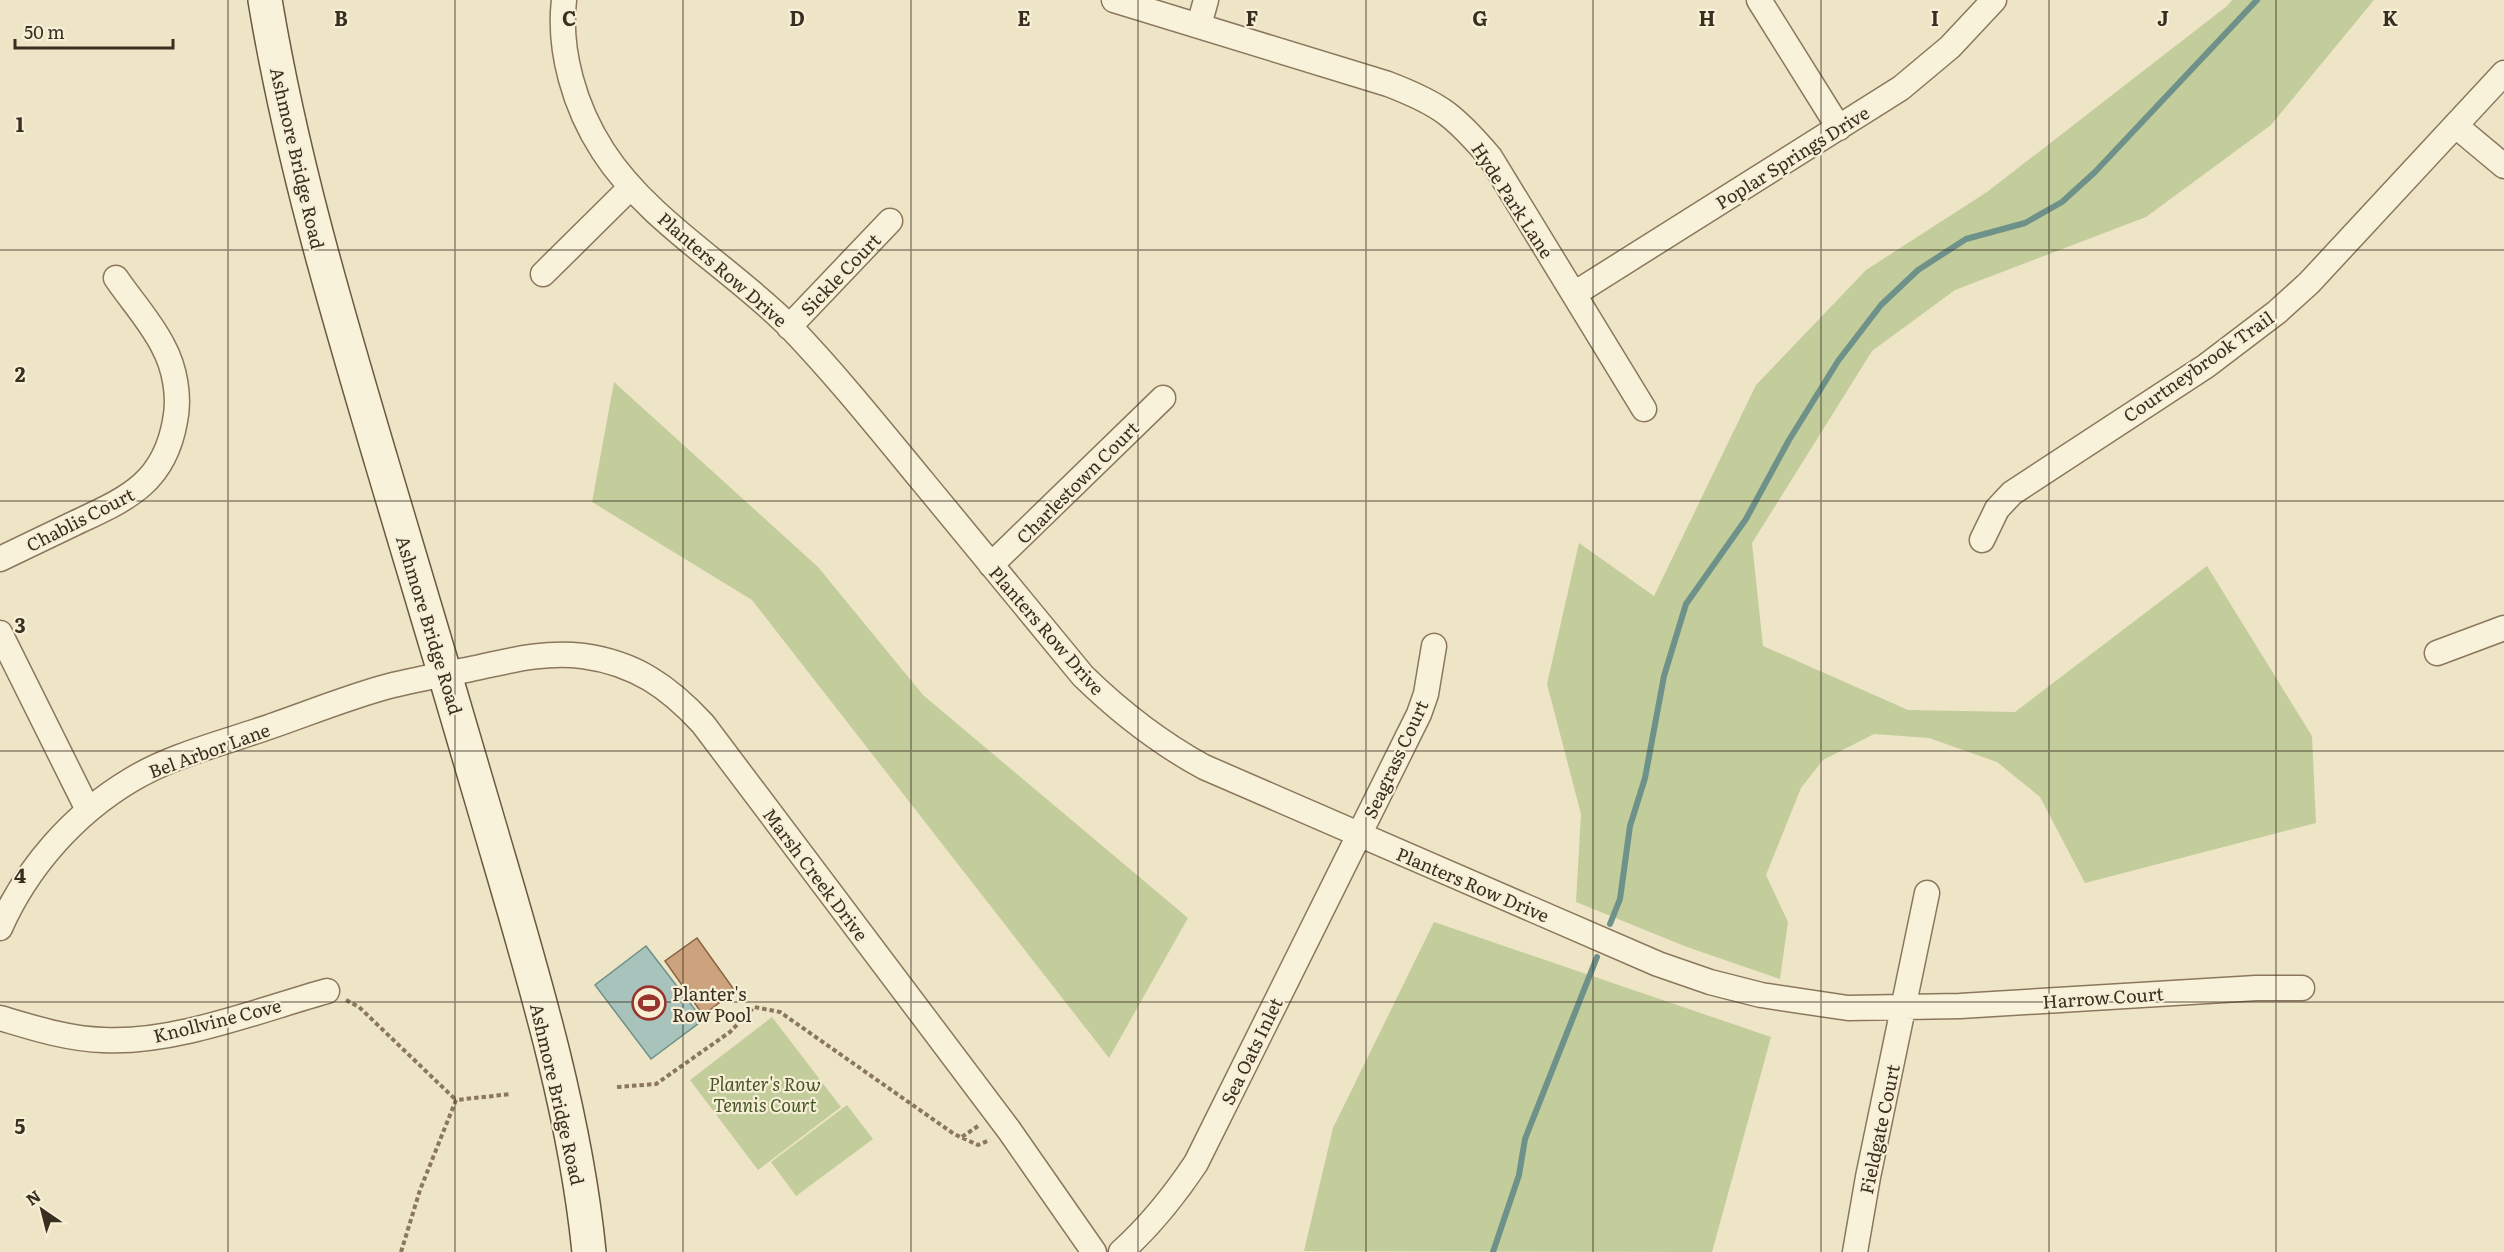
<svg xmlns="http://www.w3.org/2000/svg" width="2504" height="1252" viewBox="0 0 2504 1252" font-family="Literata,serif">
<rect width="100%" height="100%" fill="#eee5c7"/>
<!-- green -->
<path fill="#c3cc9b" d="M2232,0H2374L2271,125L2146,217L1955,290L1872,351L1752,543L1763,646L1908,710L2015,712L2207,566L2312,736L2316,823L2085,883L2040,797L1997,762L1929,738L1874,734L1823,760L1801,788L1766,875L1788,922L1780,979L1687,947L1576,902L1581,814L1547,684L1579,543L1654,596L1756,385L1866,270L1987,192L2227,6Z
M614,382L818,567L923,695L1188,918L1109,1058L752,600L592,502Z
M1434,922L1771,1037L1712,1252L1304,1251L1333,1128Z
M772,1017L841,1107L758,1170L690,1080Z
M847,1105L873,1139L796,1196L771,1162Z"/>
<!-- water -->
<path fill="#a8c2bc" stroke="#6e918a" stroke-width="1.5" d="M646,946L703,1020L651,1059L595,985Z"/>
<g fill="none" stroke-linecap="round" stroke-linejoin="round">
<!-- stream -->
<path stroke="#6e918a" stroke-width="6" d="M1610,924L1620,899L1630,826L1645,778L1664,676L1686,604L1746,519L1789,440L1838,361L1881,305L1918,270L1966,239L2025,223L2062,202L2095,172L2257,0
M1493,1252L1519,1175L1525,1139L1597,957"/>
</g>
<!-- building -->
<path fill="#cca37d" stroke="#896342" stroke-width="1.5" d="M697,938L735,991L703,1015L665,961Z"/>
<g fill="none" stroke-linecap="round" stroke-linejoin="round">
<defs>
<path id="minor" d="M564,0C558,51 575,108 603,151C648,221 733,269 791,328C838,377 881,431 924,483C977,548 1030,612 1083,676C1120,712 1158,742 1204,767L1658,964L1710,982L1761,995L1848,1008L1960,1006L2256,988H2302
M1114,0L1388,84C1440,104 1454,115 1490,157L1644,409
M1759,0L1839,128
M1199,25L1206,0
M2456,126L2504,166
M543,274L631,187
M1574,294L1901,88L1950,47L1994,0
M789,327L890,221
M1982,540L1997,509L2012,493L2206,366L2277,312L2309,283L2504,73
M0,559C25,547 50,535 75,523C126,499 164,484 175,421C180,397 175,368 163,346C151,322 131,300 116,278
M991,565L1163,398
M0,633L88,810
M2437,653L2504,628
M0,928C27,867 74,814 131,780C169,757 215,745 257,731C299,717 340,700 382,688C411,680 442,675 471,669C508,661 545,651 583,656C635,663 669,687 703,724L1009,1130L1094,1252
M0,1018C34,1028 68,1039 103,1040C174,1044 259,1010 327,991
M1121,1252C1151,1225 1174,1196 1196,1163L1419,714L1426,694L1434,646
M1855,1252L1868,1177L1927,893"/>
<path id="secondary" d="M265,0C291,157 336,308 381,460C418,583 454,705 490,828C530,965 575,1110 589,1252"/>
</defs>
<!-- minor casing -->
<use href="#minor" stroke="#8a775c" stroke-width="27"/>
<!-- secondary casing -->
<use href="#secondary" stroke="#6c593f" stroke-width="36"/>
<!-- path -->
<path stroke="#8a775c" stroke-width="4" stroke-dasharray="4.5 3" stroke-linecap="butt" d="M346,1000L359,1007L456,1100
M617,1087L656,1084L730,1032L754,1007L780,1012L954,1134L978,1145L990,1140
M962,1137L978,1126
M401,1252L420,1190L456,1100L511,1094"/>
<!-- minor -->
<use href="#minor" stroke="#f9f2da" stroke-width="24"/>
<!-- secondary -->
<use href="#secondary" stroke="#f9f2da" stroke-width="33"/>
</g>
<!-- grid -->
<path fill="none" stroke="#3a2e20" stroke-width="1.5" stroke-opacity="0.55" d="M228,0V1252M455,0V1252M683,0V1252M911,0V1252M1138,0V1252M1366,0V1252M1593,0V1252M1821,0V1252M2049,0V1252M2276,0V1252M0,250H2504M0,501H2504M0,751H2504M0,1002H2504"/>
<!-- icons -->
<defs>
<symbol id="stadium-ring" viewBox="-11 -11 22 22"><circle r="9.5" fill="#f6efd6" stroke="#98332d" stroke-width="1.5"/><path d="M0-5a6.5 5 0 1 0 0 10a6.5 5 0 1 0 0-10ZM-3.5-1.8h7v3.6h-7Z" fill="#98332d"/></symbol>
</defs>
<g fill-rule="evenodd">
<use href="#stadium-ring" x="630" y="984" width="38" height="38"/>
</g>
<g text-anchor="middle" dominant-baseline="central" stroke-width="4.5" stroke-linejoin="round" paint-order="stroke">
<!-- street labels -->
<g font-size="18" fill="#3a2e20" stroke="#f6efd6">
<text transform="translate(1792 157) rotate(-32)">Poplar Springs Drive</text>
<text transform="translate(298 158) rotate(77)">Ashmore Bridge Road</text>
<text transform="translate(1513 200) rotate(57)">Hyde Park Lane</text>
<text transform="translate(723 269) rotate(41)">Planters Row Drive</text>
<text transform="translate(840 274) rotate(-46)">Sickle Court</text>
<text transform="translate(2198 366) rotate(-35)">Courtneybrook Trail</text>
<text transform="translate(1077 482) rotate(-45)">Charlestown Court</text>
<text transform="translate(80 519) rotate(-27)">Chablis Court</text>
<text transform="translate(430 625) rotate(73)">Ashmore Bridge Road</text>
<text transform="translate(1047 630) rotate(49)">Planters Row Drive</text>
<text transform="translate(209 750) rotate(-20)">Bel Arbor Lane</text>
<text transform="translate(1395 759) rotate(-65)">Seagrass Court</text>
<text transform="translate(816 874) rotate(53)">Marsh Creek Drive</text>
<text transform="translate(1473 884) rotate(23)">Planters Row Drive</text>
<text transform="translate(2103 997) rotate(-4)">Harrow Court</text>
<text transform="translate(217 1020) rotate(-14)">Knollvine Cove</text>
<text transform="translate(1251 1051) rotate(-64)">Sea Oats Inlet</text>
<text transform="translate(558 1094) rotate(77)">Ashmore Bridge Road</text>
<text transform="translate(1879 1129) rotate(-78)">Fieldgate Court</text>
</g>
<!-- poi labels -->
<g font-size="18" fill="#3a2e20" stroke="#f6efd6" text-anchor="start">
<text x="672" y="993">Planter's<tspan x="672" dy="21">Row Pool</tspan></text>
</g>
<!-- park labels -->
<g font-size="18" font-style="italic" fill="#475627" stroke="#f6efd6">
<text x="765" y="1083">Planter's Row<tspan x="765" dy="21">Tennis Court</tspan></text>
</g>
</g>
<g font-size="20" text-anchor="middle" font-weight="bold" fill="#3a2e20" stroke="#f6efd6" stroke-width="4.5" stroke-linejoin="round" paint-order="stroke">
<text x="341" y="26">B</text>
<text x="569" y="26">C</text>
<text x="797" y="26">D</text>
<text x="1024" y="26">E</text>
<text x="1252" y="26">F</text>
<text x="1480" y="26">G</text>
<text x="1707" y="26">H</text>
<text x="1935" y="26">I</text>
<text x="2163" y="26">J</text>
<text x="2390" y="26">K</text>
<text x="20" y="132">1</text>
<text x="20" y="382">2</text>
<text x="20" y="633">3</text>
<text x="20" y="883">4</text>
<text x="20" y="1134">5</text>
</g>
<!-- north arrow -->
<g transform="translate(42 1210) rotate(325)" stroke="#f6efd6" stroke-width="4.5" paint-order="stroke">
<path d="M0-4.5L10 22L0 15L-10 22Z" fill="#3a2e20"/>
<text y="-9" font-size="16" font-weight="bold" text-anchor="middle" fill="#3a2e20">N</text>
</g>
<!-- scale -->
<path d="M15 39v9h158v-9" fill="none" stroke="#3a2e20" stroke-width="3"/>
<text x="24" y="39" font-size="18" fill="#3a2e20" stroke="#f6efd6" stroke-width="4.5" paint-order="stroke">50 m</text>
</svg>
